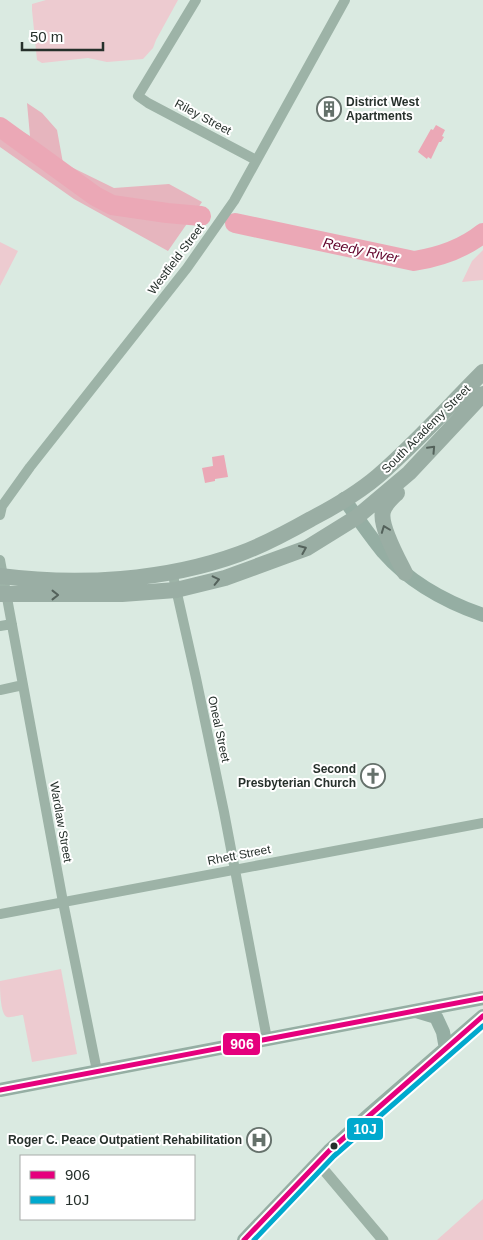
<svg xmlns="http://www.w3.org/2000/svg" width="483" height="1240" viewBox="0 0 483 1240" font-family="Helvetica,sans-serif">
<rect width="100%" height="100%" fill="#daeae1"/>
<!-- green -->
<path fill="#edcbd0" d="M46,0H178L156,40L153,48L143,59L107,62L88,58L42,63L37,60L32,10V4Z
M0,242L18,251L0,286Z
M483,250V280L462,282L472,261Z
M61,969L77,1054L32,1062L23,1015C19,1015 11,1018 7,1017C0,1014 0,988 0,981Z
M483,1199V1240H437Z"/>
<!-- forest -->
<path fill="#e6b5be" d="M27,103L42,113L57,130L63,163L114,188L169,184L202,202L168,251L74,199L0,147V118L30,136Z"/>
<!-- water -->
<path fill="#eba8b6" d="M436,125L445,130L442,136L444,137L441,142H439L431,159L428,157L427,159L418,152L431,129L433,130Z
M224,455L228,477L215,479V481L205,483L202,468L213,466L212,457Z"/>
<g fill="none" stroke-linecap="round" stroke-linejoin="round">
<!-- river -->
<path stroke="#eba8b6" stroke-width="20" d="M0,127L95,196L112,205L167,213L201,216
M235,223L414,261C439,257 463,249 483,233"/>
<!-- minor -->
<path stroke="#9db3a7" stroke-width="10" d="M196,0L138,96L148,103L256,160
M0,515L2,506L30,467L187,268L234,201L345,0
M0,560L63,902L97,1071
M172,571L196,678L224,812L267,1039
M0,626L12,624
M0,690L23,685
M0,914L483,823"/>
<!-- tertiary -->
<path stroke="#9db3a7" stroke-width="11" d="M318,1163L383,1240"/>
<!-- secondary -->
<path stroke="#95aea3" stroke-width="14" d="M344,499C357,517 369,535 383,552C409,582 446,602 483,615
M416,1011L436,1017L443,1032L446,1049
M0,1090L483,998
M244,1240L329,1151L370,1114L483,1016"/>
<!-- trunk -->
<path stroke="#9aaea4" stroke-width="16" d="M397,493C392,498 385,504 383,511C379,525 398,559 405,573
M0,576C78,586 165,581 239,554C264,545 288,532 311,519C334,507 358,493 378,476C415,444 448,407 483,372
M0,594H122L176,590L225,578L307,548L357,517L409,473L483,394"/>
<defs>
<path id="bus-1" d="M0,1090L483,998
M244,1240L329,1151L483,1016"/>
<path id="bus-2" d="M254,1240L334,1156L483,1026"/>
</defs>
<!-- bus-1 casing -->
<use href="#bus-1" stroke="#fff" stroke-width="9"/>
<!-- bus-2 casing -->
<use href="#bus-2" stroke="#fff" stroke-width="9"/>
<!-- bus-1 -->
<use href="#bus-1" stroke="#e5007d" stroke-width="5"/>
<!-- bus-2 -->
<use href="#bus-2" stroke="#00a9ce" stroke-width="5"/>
</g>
<!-- one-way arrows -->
<defs><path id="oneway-chevron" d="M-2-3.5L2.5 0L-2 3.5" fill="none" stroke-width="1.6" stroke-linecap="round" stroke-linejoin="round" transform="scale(1.25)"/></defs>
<g stroke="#54625b">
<use href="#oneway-chevron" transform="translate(432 449) rotate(-47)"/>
<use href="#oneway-chevron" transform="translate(385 529) rotate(-111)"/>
<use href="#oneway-chevron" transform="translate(303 549) rotate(-23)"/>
<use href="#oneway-chevron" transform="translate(216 580) rotate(-13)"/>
<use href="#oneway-chevron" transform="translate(55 595)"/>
</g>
<!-- icons -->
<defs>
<symbol id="building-ring" viewBox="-11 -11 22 22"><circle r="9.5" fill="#fff" stroke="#65716b" stroke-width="1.5"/><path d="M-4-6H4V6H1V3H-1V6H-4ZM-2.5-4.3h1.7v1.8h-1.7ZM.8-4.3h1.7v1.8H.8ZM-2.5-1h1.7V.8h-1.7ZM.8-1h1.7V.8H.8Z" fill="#65716b"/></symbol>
<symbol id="church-ring" viewBox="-11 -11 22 22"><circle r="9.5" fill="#fff" stroke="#65716b" stroke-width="1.5"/><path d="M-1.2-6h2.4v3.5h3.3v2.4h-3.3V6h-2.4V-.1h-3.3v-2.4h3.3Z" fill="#65716b"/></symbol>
<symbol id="hospital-ring" viewBox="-11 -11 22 22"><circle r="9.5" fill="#fff" stroke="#65716b" stroke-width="1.5"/><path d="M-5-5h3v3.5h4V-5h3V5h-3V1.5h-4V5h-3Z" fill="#65716b"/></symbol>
</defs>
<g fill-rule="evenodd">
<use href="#building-ring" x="315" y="95" width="28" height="28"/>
<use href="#church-ring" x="359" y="762" width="28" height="28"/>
<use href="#hospital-ring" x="245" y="1126" width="28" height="28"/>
</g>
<!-- markers -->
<circle fill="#26302b" stroke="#fff" stroke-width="2" cx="334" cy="1146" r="4.5"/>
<g text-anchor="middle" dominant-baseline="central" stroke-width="4" stroke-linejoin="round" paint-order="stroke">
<!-- poi labels -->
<g font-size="12" font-weight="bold" fill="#26302b" stroke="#fff" text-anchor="end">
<text x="346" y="102" text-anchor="start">District West<tspan x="346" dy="14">Apartments</tspan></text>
<text x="356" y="769">Second<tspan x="356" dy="14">Presbyterian Church</tspan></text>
<text x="242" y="1140">Roger C. Peace Outpatient Rehabilitation</text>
</g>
<!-- street labels -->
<g font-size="12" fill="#26302b" stroke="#fff">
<text transform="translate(203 117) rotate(28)">Riley Street</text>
<text transform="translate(176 259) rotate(-53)">Westfield Street</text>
<text transform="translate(426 429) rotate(-45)">South Academy Street</text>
<text transform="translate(219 729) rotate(78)">Oneal Street</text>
<text transform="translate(61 822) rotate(80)">Wardlaw Street</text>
<text transform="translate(239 855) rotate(-11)">Rhett Street</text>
</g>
<!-- water labels -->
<g font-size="14" font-style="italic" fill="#600129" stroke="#fff">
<text transform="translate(361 250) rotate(12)">Reedy River</text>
</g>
</g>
<g stroke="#fff" stroke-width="2">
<rect x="222" y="1032" width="39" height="24" rx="5" fill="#e5007d"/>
<rect x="346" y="1117" width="38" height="24" rx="5" fill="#00a9ce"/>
</g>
<g font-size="14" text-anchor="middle" font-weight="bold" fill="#fff">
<text x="242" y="1049">906</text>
<text x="365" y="1134">10J</text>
</g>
<!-- legend -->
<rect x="20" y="1155" width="175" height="65" fill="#ffffff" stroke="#a8acaa"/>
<rect x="30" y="1171" width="25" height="8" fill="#e5007d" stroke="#a8acaa"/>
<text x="65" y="1180" font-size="15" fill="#26302b">906</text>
<rect x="30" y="1196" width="25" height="8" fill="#00a9ce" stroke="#a8acaa"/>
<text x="65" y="1205" font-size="15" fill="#26302b">10J</text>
<!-- scale -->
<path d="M22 42v8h81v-8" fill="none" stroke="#26302b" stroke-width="2.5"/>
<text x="30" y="42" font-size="15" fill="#26302b" stroke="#ffffff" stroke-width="4" paint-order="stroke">50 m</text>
</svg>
